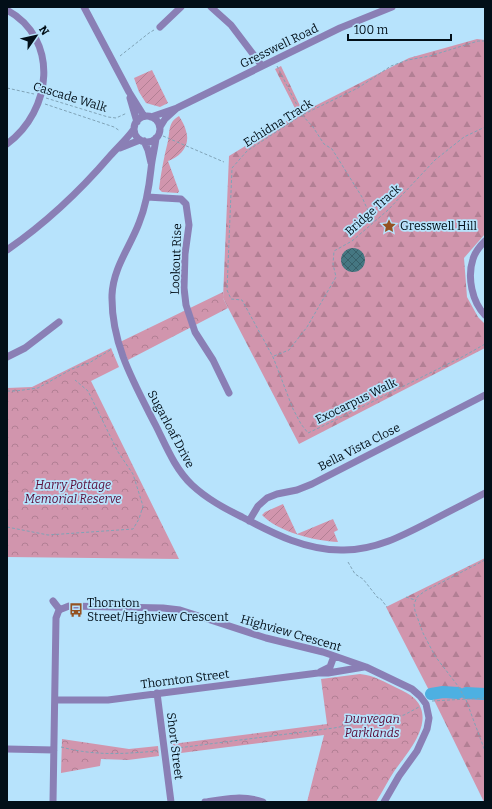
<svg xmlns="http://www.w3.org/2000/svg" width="492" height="809" viewBox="0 0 492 809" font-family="Bitter,serif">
<defs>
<pattern id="forest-firs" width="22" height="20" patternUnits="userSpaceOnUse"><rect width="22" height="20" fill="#d195ad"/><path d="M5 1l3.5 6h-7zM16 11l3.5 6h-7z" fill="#b27f94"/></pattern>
<pattern id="park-crowns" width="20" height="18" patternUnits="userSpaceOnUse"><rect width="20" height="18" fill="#d195ad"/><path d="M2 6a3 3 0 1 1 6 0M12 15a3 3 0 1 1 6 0" fill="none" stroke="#b27f94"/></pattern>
<pattern id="garden-furrows" width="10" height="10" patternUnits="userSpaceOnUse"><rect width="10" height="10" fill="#d195ad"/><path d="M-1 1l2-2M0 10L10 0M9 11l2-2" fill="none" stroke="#b27f94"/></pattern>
<pattern id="building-cross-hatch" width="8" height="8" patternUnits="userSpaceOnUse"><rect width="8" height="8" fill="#457782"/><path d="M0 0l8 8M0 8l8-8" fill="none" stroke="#376069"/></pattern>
</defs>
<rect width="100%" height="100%" fill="#b7e3fc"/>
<!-- forest -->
<path fill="url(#forest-firs)" d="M477,39L485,40V234L464,258L467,297L478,317L485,324V348L299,444L223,298L229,156L298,114L275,69L281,66L303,112L409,58Z
M485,558V802H484L434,700L386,607Z"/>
<!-- park -->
<path fill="url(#park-crowns)" d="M223,292V298L228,308L128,360L120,342Z
M111,348L119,367L91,381L179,559L7,557V388L32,387Z
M360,674C373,675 385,682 397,688C403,691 410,694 415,699C436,721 408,752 395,770C388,780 383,791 376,802H307L324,735L173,754L172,744L327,724L321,679Z
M62,739L129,749L158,746L159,756L128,760L101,759L100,766L61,773Z"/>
<!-- garden -->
<path fill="url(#garden-furrows)" d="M152,70L168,103L160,107L146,103L139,92L134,78Z
M179,116C182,121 185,126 186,131C191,145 180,157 168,161L179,191L178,193L162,192L159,189C161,172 164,157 168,141C170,131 168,122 179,116Z
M283,504L297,534L333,519L338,530L334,532L338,542C315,541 278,532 262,515L265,512Z"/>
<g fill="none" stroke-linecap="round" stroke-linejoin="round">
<!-- river -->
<path stroke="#4db0e2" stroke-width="12" d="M466,693L485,694
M431,694L443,692L458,693"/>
</g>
<!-- building -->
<path fill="url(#building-cross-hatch)" d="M341 260a12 12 0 1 1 24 0a12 12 0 1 1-24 0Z"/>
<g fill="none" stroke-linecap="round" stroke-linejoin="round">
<!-- path -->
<path stroke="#80a3b7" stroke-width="1" stroke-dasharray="3 2" stroke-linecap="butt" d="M485,41H478L430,56L408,60L391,66L358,88L302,115L247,151L232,168L227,290L231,299L242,300L273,357L293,409L301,424L308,433L342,417L464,356L485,344
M120,56L149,33L154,30
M277,66L302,115L313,127L324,144L332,149L362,197L373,222
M7,88L34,94
M46,98L108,117L116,118L127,113
M45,104L114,127L120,131
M163,136L224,162
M274,356L289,350L307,327L336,277L333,264L334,251L352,241L388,210L435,160L464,137L485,127
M7,391H16L38,388L72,369L89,363L112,349
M7,527L48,535L133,529L139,519L143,506L133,474L118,452L88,391L75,380
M485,560L425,591L417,597L414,604L415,611L423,633L435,656L458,686L466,700L485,751
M348,562L355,574L363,579L378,598H380L387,607
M406,597L415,600
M432,701L485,698
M61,747C96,756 122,754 157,751
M170,749L334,728L404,715L419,707"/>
<!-- minor -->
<path stroke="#8a7fb5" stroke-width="7" d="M84,7L129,92L144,116
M211,7L231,25L262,66
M7,10C60,39 52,111 7,144
M160,27L181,7
M130,98L137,122
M134 129a13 13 0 1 1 26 0a13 13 0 1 1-26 0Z
M151,117L177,108L340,28L392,7
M160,127L165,119L176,109
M156,138C155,148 152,158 151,169C149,188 146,206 139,223C130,247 113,268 112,295C111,344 134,383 156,426C166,446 175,469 192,485C207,499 224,508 242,517C274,534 307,551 344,550C375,550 402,536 429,522C448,512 466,503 485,493
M144,141L148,150L151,163
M120,148L140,140
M147,197L181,199L186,204L189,225L185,254L184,288L186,305L195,332L213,360L229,393
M485,241C480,246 475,252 473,259C467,277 472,302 485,315
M7,250C46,223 79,192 110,156C118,147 127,139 134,129
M7,357L25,348L59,322
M249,521L258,506L267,498L277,494L297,490L312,484L485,395
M53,601L60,610
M320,672L330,667L334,656
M157,693L171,802
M55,700H108L318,673H328L364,667
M7,749L54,750
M53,802L56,618L59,610L69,606L163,608L180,610L266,638L323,652L366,667L412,689L420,696L426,704L429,718L427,729L417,751L399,776L384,802
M205,802C224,799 244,795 263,802"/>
</g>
<!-- icons -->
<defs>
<symbol id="sight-bare" viewBox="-9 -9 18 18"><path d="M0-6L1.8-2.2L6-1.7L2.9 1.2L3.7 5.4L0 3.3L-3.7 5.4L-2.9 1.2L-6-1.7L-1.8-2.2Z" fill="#945221" stroke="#b7e3fc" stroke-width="2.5" paint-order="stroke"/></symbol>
<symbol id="bus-bare" viewBox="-9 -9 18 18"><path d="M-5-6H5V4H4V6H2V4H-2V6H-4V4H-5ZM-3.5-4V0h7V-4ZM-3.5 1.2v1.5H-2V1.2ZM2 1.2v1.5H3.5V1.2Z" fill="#945221" stroke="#b7e3fc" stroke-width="2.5" paint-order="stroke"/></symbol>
</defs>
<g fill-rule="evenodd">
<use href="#sight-bare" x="379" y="216" width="20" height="20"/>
<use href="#bus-bare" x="66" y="600" width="20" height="20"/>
</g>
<g text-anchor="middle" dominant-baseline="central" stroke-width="3.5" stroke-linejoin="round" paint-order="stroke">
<!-- street labels -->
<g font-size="12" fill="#020f18" stroke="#b7e3fc">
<text transform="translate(279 46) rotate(-26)">Gresswell Road</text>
<text transform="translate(70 97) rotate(17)">Cascade Walk</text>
<text transform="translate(278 123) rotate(-32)">Echidna Track</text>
<text transform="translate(373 210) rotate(-42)">Bridge Track</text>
<text transform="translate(176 259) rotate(-88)">Lookout Rise</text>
<text transform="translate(356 401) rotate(-26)">Exocarpus Walk</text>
<text transform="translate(171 429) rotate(62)">Sugarloaf Drive</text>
<text transform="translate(359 447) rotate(-27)">Bella Vista Close</text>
<text transform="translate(291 633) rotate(16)">Highview Crescent</text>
<text transform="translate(185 679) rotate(-7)">Thornton Street</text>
<text transform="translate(175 746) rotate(83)">Short Street</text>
</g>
<!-- poi labels -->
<g font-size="12" fill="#020f18" stroke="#b7e3fc" text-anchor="start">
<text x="400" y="226">Gresswell Hill</text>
<text x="87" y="603">Thornton<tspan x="87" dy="14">Street/Highview Crescent</tspan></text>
</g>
<!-- park labels -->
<g font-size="12" font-style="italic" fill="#5a0a36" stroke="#b7e3fc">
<text x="73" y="485">Harry Pottage<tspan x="73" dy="14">Memorial Reserve</tspan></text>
<text x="372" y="719">Dunvegan<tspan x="372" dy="14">Parklands</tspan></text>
</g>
</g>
<!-- border -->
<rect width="492" height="809" fill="none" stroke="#020f18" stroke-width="16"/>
<!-- north arrow -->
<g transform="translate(36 36) rotate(56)" stroke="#b7e3fc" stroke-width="3" paint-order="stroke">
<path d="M0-3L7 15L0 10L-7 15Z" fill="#020f18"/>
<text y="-6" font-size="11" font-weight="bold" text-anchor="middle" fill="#020f18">N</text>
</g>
<!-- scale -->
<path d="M348 34v6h103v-6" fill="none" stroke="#020f18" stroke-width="2"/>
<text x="354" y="34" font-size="12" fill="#020f18" stroke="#b7e3fc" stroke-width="3" paint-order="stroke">100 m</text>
</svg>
